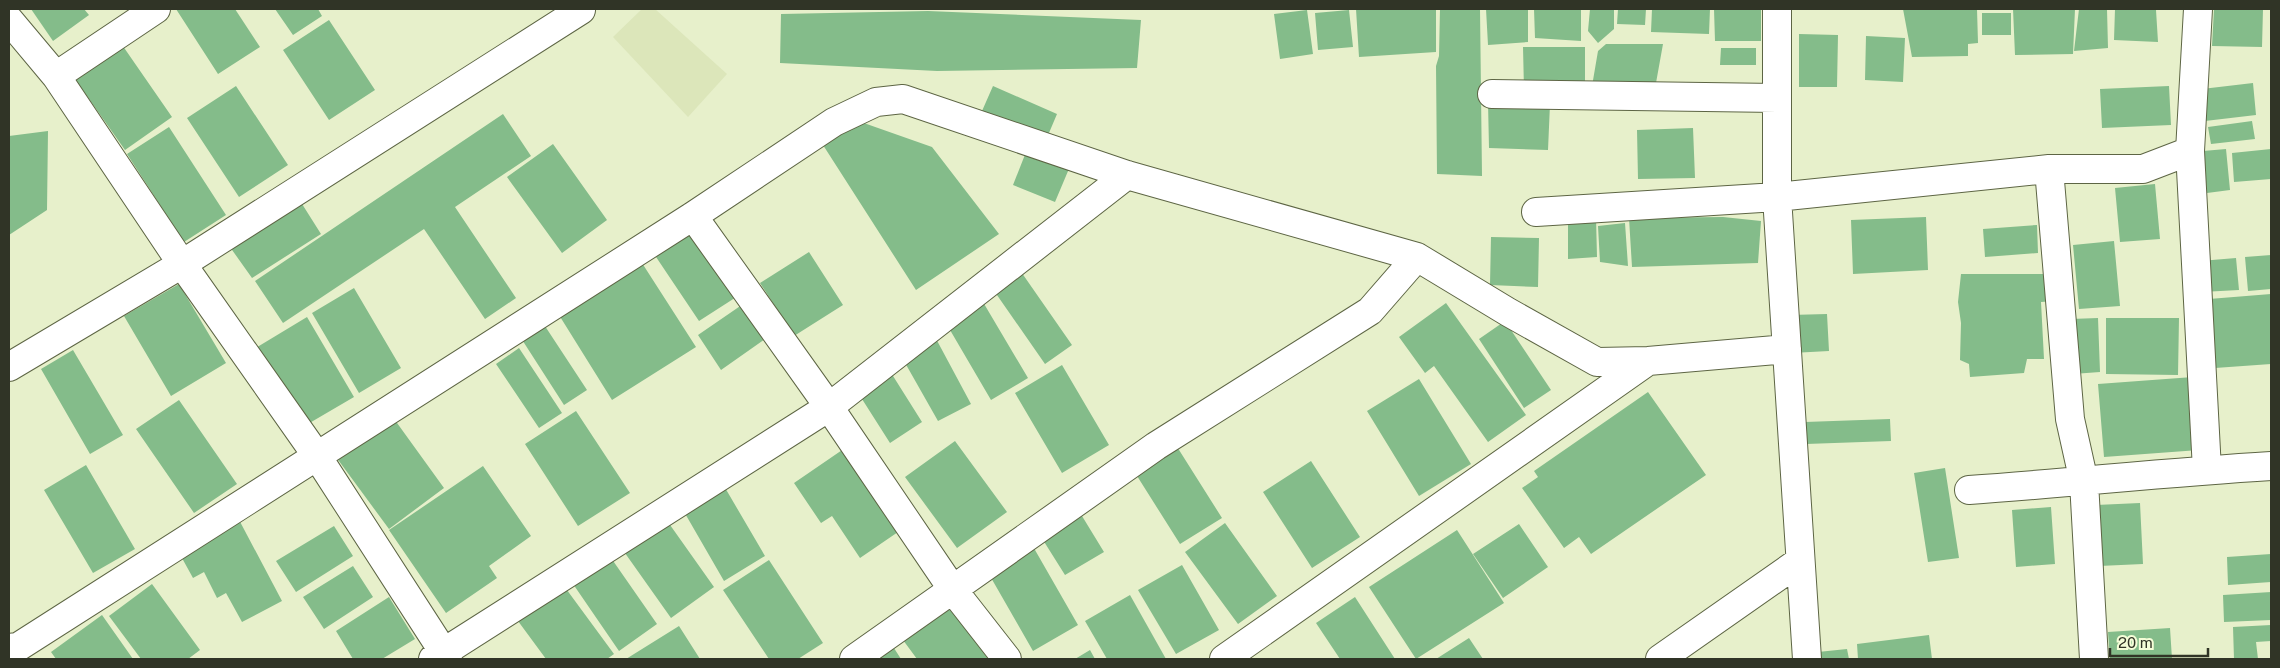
<svg xmlns="http://www.w3.org/2000/svg" width="2280" height="668" viewBox="0 0 2280 668" font-family="'Public Sans',sans-serif">
<rect width="100%" height="100%" fill="#e7f0cb"/>
<!-- built -->
<path fill="#dce6ba" d="M642,9H655L727,74L688,117L613,37Z"/>
<!-- building -->
<path fill="#84bc8a" d="M31,9H84L89,15L53,41Z
M176,9H235L260,47L218,74Z
M275,9H318L322,16L293,35Z
M1356,9H1436V52L1359,57Z
M1440,9H1480L1482,176L1437,174L1436,66L1439,56Z
M1486,9H1528V42L1488,45Z
M1534,9H1581V41L1535,38Z
M1590,9H1614V29L1598,43L1588,31Z
M1618,9H1646L1645,25L1617,24Z
M1652,9H1710L1709,34L1651,32Z
M1714,9H1761V41H1715Z
M1903,9H1977L1978,43L1968,44V56L1912,57Z
M2013,9H2075L2073,54L2015,55Z
M2079,9H2107L2108,48L2074,51Z
M2115,9L2156,10L2158,42L2114,40Z
M2214,9H2263L2262,47L2212,46Z
M1307,10L1313,54L1280,59L1274,14Z
M1349,10L1353,47L1318,50L1315,13Z
M928,11L1141,20L1137,68L937,71L780,63L781,14Z
M1982,13H2011V35H1982Z
M329,20L375,90L329,120L283,50Z
M1799,34L1838,35L1837,87H1799Z
M1866,36L1905,38L1903,82L1865,80Z
M118,39L172,117L125,150L70,72Z
M1606,44H1663L1654,94L1591,92L1598,51Z
M1523,47H1585V91L1524,90Z
M1721,48H1756V65H1720Z
M2253,83L2256,115L2205,121L2202,89Z
M236,86L288,165L239,197L187,118Z
M993,86L1057,114L1046,140L982,111Z
M2169,86L2171,125L2102,128L2100,89Z
M1488,102L1550,104L1548,150L1489,148Z
M503,114L531,156L455,207L516,298L485,319L424,229L283,323L255,281Z
M2252,121L2255,139L2211,144L2208,127Z
M861,122L932,147L999,234L916,290L823,145Z
M169,127L226,215L184,242L127,154Z
M1693,128L1695,178L1638,179L1637,130Z
M48,131L47,210L9,235V136Z
M553,144L607,220L562,253L507,177Z
M1028,147L1071,164L1055,202L1013,185Z
M2226,149L2230,190L2207,193L2203,151Z
M2271,149V179L2234,182L2232,153Z
M2155,184L2160,239L2120,242L2115,188Z
M297,196L321,234L252,278L225,240Z
M1568,215L1596,217L1597,257L1568,259Z
M1723,217L1761,221L1758,263L1632,267L1629,218Z
M1926,217L1928,270L1853,274L1851,220Z
M693,220L741,294L699,321L650,248Z
M1625,223L1628,266L1600,262L1598,226Z
M2037,225L2038,253L1985,257L1983,229Z
M1491,237L1539,238L1538,287L1490,285Z
M2114,241L2120,306L2079,309L2073,245Z
M809,252L843,305L794,336L760,283Z
M2271,255V289L2248,291L2245,257Z
M2236,258L2239,290L2202,292L2200,261Z
M642,263L696,347L612,400L559,315Z
M1017,266L1072,345L1045,364L990,285Z
M1961,274H2054L2056,301L2041,302L2044,359H2027L2024,373L1970,377L1969,364L1960,360L1961,323L1958,302Z
M179,284L226,363L171,396L124,316Z
M354,288L401,368L359,393L312,313Z
M2271,294V364L2215,368L2209,299Z
M980,297L1028,378L991,400L943,318Z
M749,300L772,334L721,370L698,335Z
M1446,303L1526,415L1488,442L1434,366L1425,373L1399,337Z
M1827,314L1829,351L1792,353L1790,315Z
M307,317L354,397L301,428L254,349Z
M2098,318L2100,372L2073,374L2071,319Z
M2106,318H2179L2178,375L2106,374Z
M541,320L587,390L564,405L519,335Z
M1505,321L1551,390L1524,408L1479,339Z
M934,335L971,404L938,421L900,354Z
M519,348L562,413L539,428L496,364Z
M73,350L123,435L90,454L41,369Z
M1062,365L1109,445L1062,473L1015,393Z
M888,368L922,422L890,443L855,388Z
M2193,377L2199,450L2104,457L2098,384Z
M1419,379L1471,464L1419,496L1367,411Z
M1648,392L1706,475L1591,554L1579,537L1564,548L1522,488L1538,477L1534,471Z
M179,400L237,484L194,513L136,429Z
M576,411L630,493L578,526L525,444Z
M392,416L444,488L389,529L336,457Z
M1890,419L1891,441L1806,444L1805,422Z
M955,441L1007,512L957,548L905,477Z
M1174,442L1222,518L1180,544L1132,468Z
M848,446L898,532L860,558L832,516L821,523L794,483Z
M1311,461L1360,537L1312,568L1263,492Z
M86,465L135,549L93,573L44,490Z
M483,466L531,536L489,566L497,578L446,613L389,530Z
M1945,468L1959,558L1928,562L1914,473Z
M724,486L765,556L724,581L683,510Z
M2140,503L2143,564L2099,566L2096,505Z
M2051,507L2055,564L2016,567L2012,510Z
M663,515L714,587L671,618L620,546Z
M237,516L282,601L242,622L226,593L217,598L204,572L193,578L177,549Z
M1082,516L1104,552L1065,575L1043,540Z
M1225,523L1277,596L1238,624L1185,552Z
M1519,524L1548,567L1503,598L1473,554Z
M334,526L353,556L296,592L276,561Z
M1457,530L1504,603L1416,659L1369,587Z
M1031,543L1078,625L1033,651L986,569Z
M2271,554V582L2228,585L2227,557Z
M609,555L657,624L619,651L571,581Z
M769,560L823,643L798,659H769L723,590Z
M1182,565L1219,630L1176,654L1138,590Z
M353,566L373,597L324,629L303,597Z
M152,584L200,650L188,659H141L109,616Z
M564,586L614,654L607,659H546L518,621Z
M2271,592V620L2224,622L2223,595Z
M1130,595L1166,659H1107L1085,621Z
M389,597L415,639L382,659H353L336,631Z
M1355,597L1395,659H1340L1316,623Z
M953,606L988,659H917L903,640Z
M102,615L133,659H56L51,652Z
M2271,625V641L2256,642L2258,659H2234L2233,627Z
M679,626L700,659H626Z
M2170,628L2172,659H2110L2108,632Z
M1929,635L1932,659H1858L1857,644Z
M1469,638L1483,659H1436Z
M892,645L901,659H869Z
M1847,649L1849,659H1819L1818,652Z
M1090,650L1095,659H1075Z"/>
<g fill="none" stroke-linecap="round" stroke-linejoin="round">
<defs>
<path id="street" d="M1777,9V197L1807,659
M2198,9L2190,151L2207,470
M9,20L56,76L182,264L317,456L448,659
M56,76L156,9
M1492,94L1777,98
M2049,169L2070,419L2084,482L2094,659
M1536,212L1777,197L2049,169H2143L2190,151
M693,216L829,407L953,590L1007,659
M9,367L182,264L581,10
M1969,490C2070,483 2170,472 2271,466
M9,648L18,647L693,216L834,122L876,102L903,99L1127,175L1417,257L1508,312L1597,362L1648,361L1787,349
M433,659L829,407L1127,175
M854,659L1156,446L1370,311L1417,257
M1224,659L1648,361
M1660,659L1800,561"/>
</defs>
<!-- street casing -->
<use href="#street" stroke="#5d6544" stroke-width="30"/>
<!-- street -->
<use href="#street" stroke="#fff" stroke-width="28"/>
</g>
<!-- border -->
<rect width="2280" height="668" fill="none" stroke="#303426" stroke-width="20"/>
<!-- scale -->
<path d="M2110 648v8h98v-8" fill="none" stroke="#303426" stroke-width="2.5"/>
<text x="2118" y="648" font-size="15" fill="#303426" stroke="#f4fed8" stroke-width="4" paint-order="stroke">20 m</text>
</svg>
